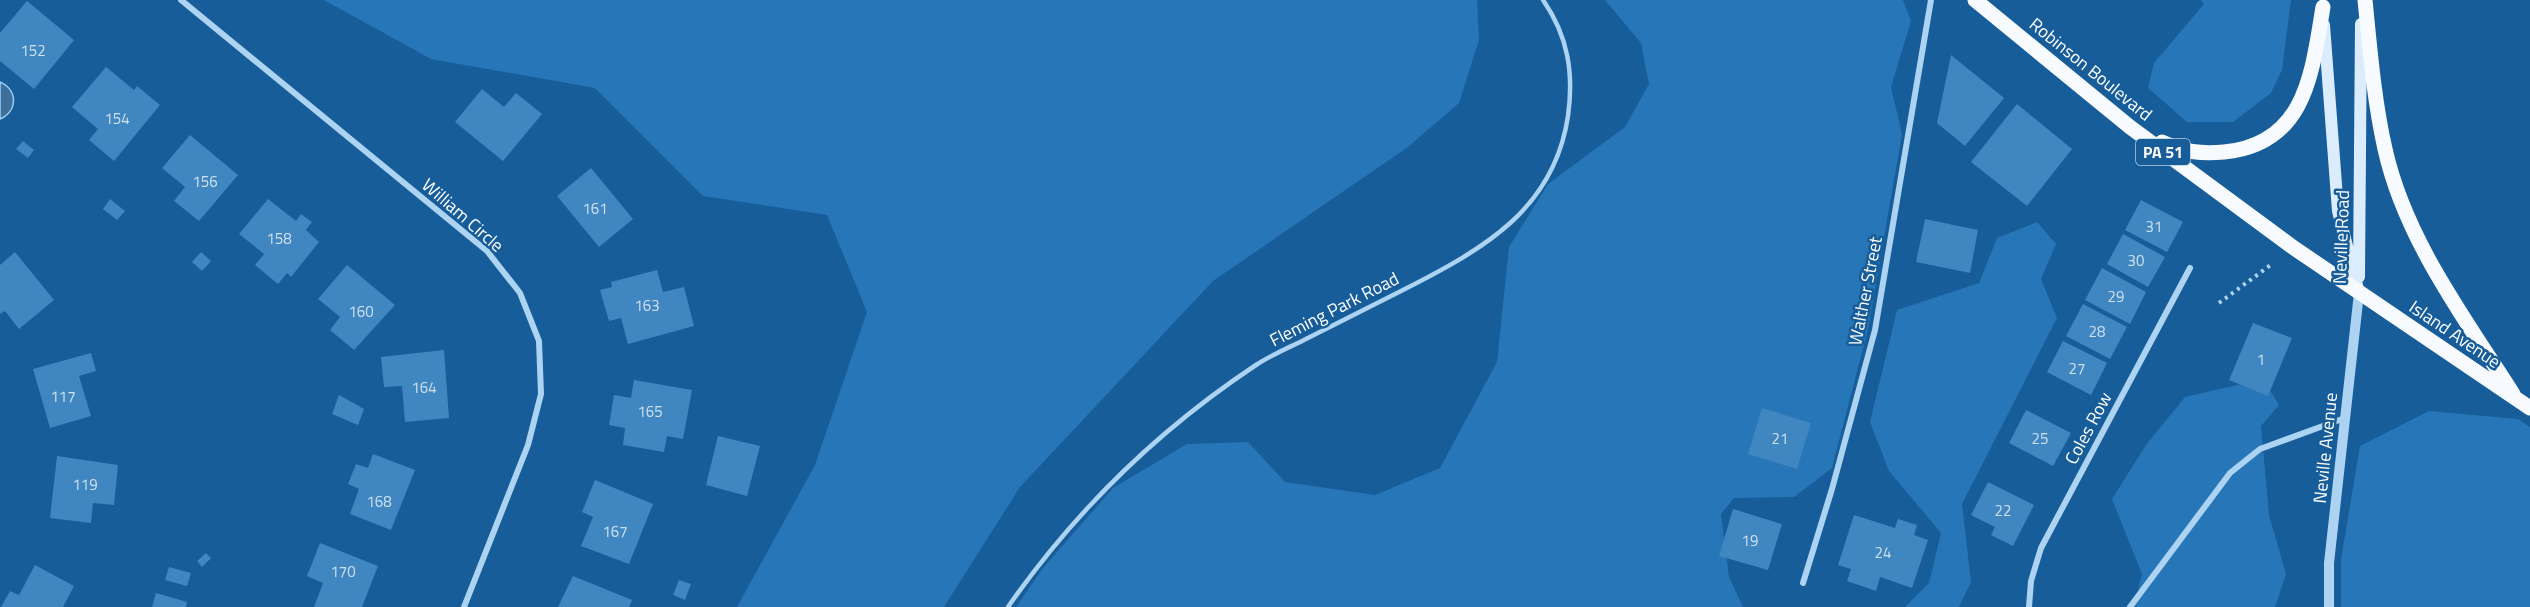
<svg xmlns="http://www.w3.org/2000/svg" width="2530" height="607" viewBox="0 0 2530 607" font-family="'Titillium Web',sans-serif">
<rect width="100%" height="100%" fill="#175d9a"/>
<!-- green -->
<path fill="#2776b7" d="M324,0H1477L1479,40L1459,103L1408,147L1213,281L1020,487L944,607H737L815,465L867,312L827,215L703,196L595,88L431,59Z
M1605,0H1903L1911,21L1891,87L1902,134L1868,329L1832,468L1794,497L1734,498L1721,514L1729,577L1743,607H1016L1043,568L1113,488L1187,444L1248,442L1285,482L1375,495L1440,468L1497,362L1509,247L1548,184L1625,127L1649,84L1641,43Z
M2201,0H2291L2282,70L2271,93L2233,122H2187L2148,88L2154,63L2204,4Z
M2037,222L2056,244L2041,279L2057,318L1962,504L1971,582L1959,607H1905L1929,583L1941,533L1889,471L1870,422L1897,310L1979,283L1997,238Z
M2263,379L2279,405L2261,426L2269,515L2286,574L2275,607H2134L2142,574L2112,499L2146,445L2185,397Z
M2429,411L2518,419L2530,427V607H2341V560L2360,446Z"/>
<!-- water -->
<path fill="#3f709b" stroke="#9fcff4" stroke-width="1.5" d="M0,82C18,90 18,111 0,119Z"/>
<!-- building -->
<path fill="#4086c1" d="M27,1L74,40L34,89L0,61V33Z
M1951,55L2004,98L1965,146L1937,123Z
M106,67L134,90L137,86L160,105L114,161L89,140L98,129L72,107Z
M482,89L504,107L516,93L542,114L503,161L455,122Z
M2017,104L2072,149L2027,206L1971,162Z
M190,135L238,175L199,221L174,201L185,187L162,168Z
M23,141L34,150L28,158L16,149Z
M591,168L633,219L599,247L557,196Z
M110,199L125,211L117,220L103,209Z
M268,199L296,221L301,214L312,222L306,230L319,242L291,277L287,273L278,284L255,265L264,254L239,234Z
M2141,200L2183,222L2167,252L2125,230Z
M1925,219L1978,230L1970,273L1916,262Z
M2123,234L2165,257L2148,287L2107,264Z
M15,252L54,300L19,329L5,311L0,314V265Z
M201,252L211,261L202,271L192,262Z
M347,265L395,305L354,350L330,330L340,317L318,299Z
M2102,268L2146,292L2130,324L2085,300Z
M657,270L663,292L684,287L694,326L628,344L621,318L609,321L600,290L612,287L611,282Z
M2083,304L2127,327L2110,359L2066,336Z
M2253,323L2292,338L2268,396L2229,380Z
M2063,341L2107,363L2091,395L2047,372Z
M444,350L449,418L405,422L402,386L384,387L381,357Z
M91,353L96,371L79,376L91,416L50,428L33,369Z
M634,380L692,390L683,439L667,436L664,452L623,445L625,428L609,425L614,395L631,398Z
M339,395L364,409L358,425L332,414Z
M1762,408L1811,423L1797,469L1748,454Z
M2026,410L2071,433L2053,466L2009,443Z
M718,436L760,446L747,496L706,485Z
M373,454L415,470L391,530L350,514L359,489L348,484L356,464L368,468Z
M57,456L118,465L114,505L93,503L91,523L50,518Z
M595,480L653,504L629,564L581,546L593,517L582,512Z
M1988,482L2034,505L2013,546L1991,535L1995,527L1971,515Z
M1733,509L1782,524L1768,570L1719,556Z
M1854,515L1895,528L1898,519L1917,525L1914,535L1928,540L1912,588L1880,577L1876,591L1847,581L1851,569L1838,565Z
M320,543L378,566L362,607H314L323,583L307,576Z
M206,553L211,558L202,567L197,561Z
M35,565L74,586L63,607H1L10,591L19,595Z
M169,567L191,573L187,586L165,580Z
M573,576L632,600L629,607H558Z
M679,580L691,584L685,600L673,595Z
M156,593L187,602L186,607H152Z"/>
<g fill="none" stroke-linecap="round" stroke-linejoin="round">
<!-- path -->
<path stroke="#acd3f2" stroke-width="4" stroke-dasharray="3 4.5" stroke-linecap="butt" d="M2219,303L2272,264"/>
<!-- service -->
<path stroke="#acd3f2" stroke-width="4.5" d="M1008,607C1075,511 1158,430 1256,365C1271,355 1288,348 1304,340C1338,323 1372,306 1405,289C1483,249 1554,210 1568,116C1574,73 1568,36 1543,0"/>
<!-- minor -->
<path stroke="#acd3f2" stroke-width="6" d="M181,0L487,251L520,293L539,341L541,394L528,445L464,607
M1803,583L1832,489L1875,330L1931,0
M2029,607L2031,581L2041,548L2190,268
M2130,607L2230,473L2260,449L2345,418"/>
<!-- tertiary -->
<path stroke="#acd3f2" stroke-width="10" d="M2329,607V563L2359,293"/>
<!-- secondary -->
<path stroke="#dbedfc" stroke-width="12" d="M2324,25L2338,211L2359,293
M2359,277L2361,24"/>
<!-- primary -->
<path stroke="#f7fbff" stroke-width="15" d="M1975,0L2130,127L2294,248L2530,408
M2365,0C2370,50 2374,100 2385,149C2405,239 2464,317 2513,394
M2162,142C2183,152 2201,154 2224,152C2306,144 2312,73 2323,7"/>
</g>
<g text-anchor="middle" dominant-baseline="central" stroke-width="5" stroke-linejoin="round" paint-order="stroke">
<!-- number labels -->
<g font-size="15" fill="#cfe1f0">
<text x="33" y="50">152</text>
<text x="117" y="118">154</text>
<text x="205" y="181">156</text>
<text x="595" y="208">161</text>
<text x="2154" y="226">31</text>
<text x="279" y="238">158</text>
<text x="2136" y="260">30</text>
<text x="2116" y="296">29</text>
<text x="647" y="305">163</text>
<text x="361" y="311">160</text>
<text x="2097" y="331">28</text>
<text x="2261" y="359">1</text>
<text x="2077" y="368">27</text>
<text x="424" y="387">164</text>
<text x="63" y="396">117</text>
<text x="650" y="411">165</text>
<text x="1780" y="438">21</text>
<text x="2040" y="438">25</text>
<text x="85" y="484">119</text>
<text x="379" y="501">168</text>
<text x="2003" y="510">22</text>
<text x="615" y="531">167</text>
<text x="1750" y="540">19</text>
<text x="1883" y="552">24</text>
<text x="343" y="571">170</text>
</g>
<!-- shield labels -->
<rect fill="#175d9a" stroke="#b9cee1" stroke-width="1.5" x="2136" y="139" width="54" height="26" rx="4.5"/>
<g font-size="16" font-weight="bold" fill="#fff">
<text x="2163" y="152">PA 51</text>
</g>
<!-- street labels -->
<g font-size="18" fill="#fff" stroke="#175d9a">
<text transform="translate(2091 69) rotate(39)">Robinson Boulevard</text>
<text transform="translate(463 215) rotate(41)">William Circle</text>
<text transform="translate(2341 237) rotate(-88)">Neville Road</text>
<text transform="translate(1865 291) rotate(-79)">Walther Street</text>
<text transform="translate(1334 309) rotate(-27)">Fleming Park Road</text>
<text transform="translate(2455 334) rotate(34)">Island Avenue</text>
<text transform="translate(2088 428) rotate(-62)">Coles Row</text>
<text transform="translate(2325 448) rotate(-84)">Neville Avenue</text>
</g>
</g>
</svg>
